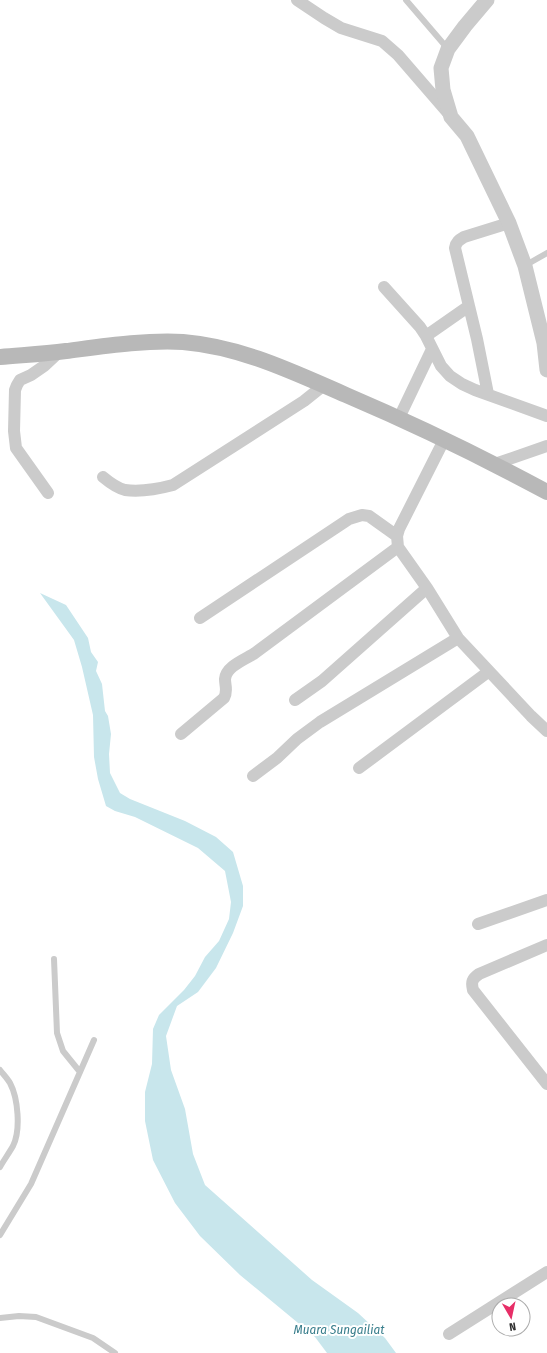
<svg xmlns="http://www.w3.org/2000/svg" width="547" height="1353" viewBox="0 0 547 1353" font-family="'Fira Sans Condensed',sans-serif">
<rect width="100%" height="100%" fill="#fff"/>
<!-- water -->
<path fill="#c8e6ec" d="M40,593L66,605L88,638L91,652L98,662L96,671L102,684L105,711L108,716L111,734L109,754L110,773L120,793L130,799L185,821L216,837L233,852L243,886V906L233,933L216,968L198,992L177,1006L166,1036L171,1070L185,1109L193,1154L205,1185L312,1280L358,1313L385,1338L396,1353H327L315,1337L240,1275L200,1236L175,1203L153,1160L145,1121V1092L152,1064L153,1029L159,1015L184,990L195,976L205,957L219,941L229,919L231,902L225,871L198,848L135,817L115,811L106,806L98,779L94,757L93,715L82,667L74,640Z"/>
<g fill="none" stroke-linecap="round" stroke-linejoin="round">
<!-- service -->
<path stroke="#cbcbcb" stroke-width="6" d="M406,0L448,49
M526,265L547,253
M54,959L57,1033L63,1051L80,1072
M0,1070C3,1074 7,1078 10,1083C18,1098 21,1130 13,1146C9,1153 4,1160 0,1167
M0,1235L31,1184L94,1040
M0,1318L19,1316L36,1317L93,1338L115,1353"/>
<!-- minor -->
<path stroke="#cbcbcb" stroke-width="12" d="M297,0L324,18L341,28L382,41L398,55L449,114
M384,287L420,327L426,336L441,366L450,376L462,384L475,390L547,416
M426,336L469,306
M488,394L477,339L455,248C456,242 459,240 464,237L509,223
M399,418L432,349
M444,440L399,529L397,536L398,547L427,588L458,638L531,716L547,731
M495,464L547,446
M103,477C109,482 117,488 125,490C140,492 158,489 173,485L304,401L324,385
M48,493L16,448L14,431L15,390L17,385L20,380L31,375L44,366L59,352
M200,618L349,519L362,515L369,516L397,536
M295,700L322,681L427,588
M181,734L224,698C228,691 225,686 225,679C226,666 246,659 255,653L398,547
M359,768L488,672
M253,776L277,758L297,739L320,722L458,638
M478,924L547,900
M547,945L479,974C472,979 471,982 473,990L547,1084
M449,1334L547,1272"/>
<!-- tertiary -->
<path stroke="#cbcbcb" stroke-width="15" d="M487,0L465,26L448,49L441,68L443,90L451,117L467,136L509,223L525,266L544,343L547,370"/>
<!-- secondary -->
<path stroke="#b8b8b8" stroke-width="16" d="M0,357C22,355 44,354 66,351C105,346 144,340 183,342C242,347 293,372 346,395C414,424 482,457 547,492"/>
</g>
<g text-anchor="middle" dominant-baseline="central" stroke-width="4" stroke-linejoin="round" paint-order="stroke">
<!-- water labels -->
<g font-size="13" font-style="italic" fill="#397e8c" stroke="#fff">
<text x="339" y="1329">Muara Sungailiat</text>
</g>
</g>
<!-- north arrow -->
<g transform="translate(511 1317) rotate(171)"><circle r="19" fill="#ffffff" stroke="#ababab"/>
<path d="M0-3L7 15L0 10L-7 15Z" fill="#e72e67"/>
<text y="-6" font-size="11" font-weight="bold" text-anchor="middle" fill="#2e2e2e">N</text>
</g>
</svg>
